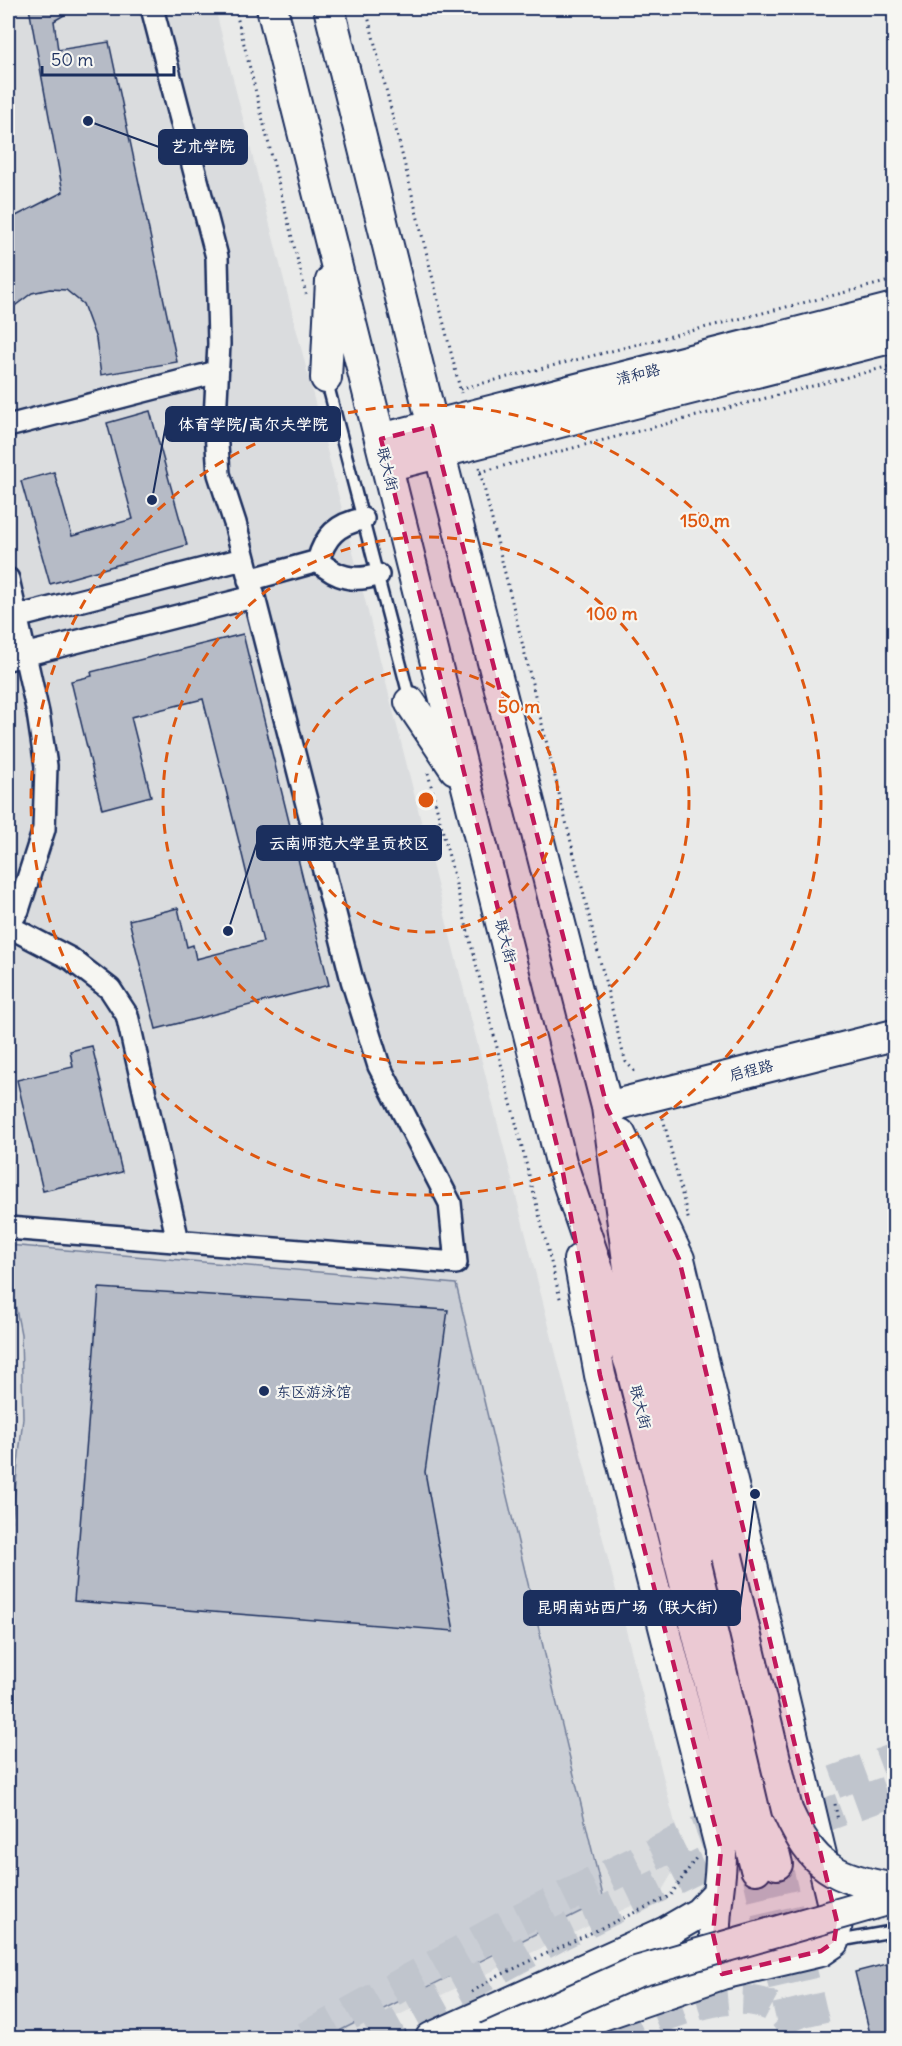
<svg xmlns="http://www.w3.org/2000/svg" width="902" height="2046" viewBox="0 0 902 2046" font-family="Delius,'LXGW WenKai TC',sans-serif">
<rect width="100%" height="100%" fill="#e9eae9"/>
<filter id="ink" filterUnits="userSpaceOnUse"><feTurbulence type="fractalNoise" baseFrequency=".0167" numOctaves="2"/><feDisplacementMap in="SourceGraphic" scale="12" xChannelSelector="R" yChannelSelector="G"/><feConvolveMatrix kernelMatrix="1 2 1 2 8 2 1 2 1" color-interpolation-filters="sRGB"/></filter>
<g filter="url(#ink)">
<!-- built -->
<path fill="#dadcde" d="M8,8H215L683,1855L661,1892L350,2038H8Z"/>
<!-- green -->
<path fill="#caced5" stroke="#727e9a" stroke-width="1.5" d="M8,1245L456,1284L604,1900L325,2038H10L14,1994L8,1967V1555L23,1418L21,1334L8,1269Z"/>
<!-- building -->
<path fill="#b6bbc6" stroke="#1b2f5e" stroke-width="1.5" d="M29,8H76L54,21L58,50L109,42L177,362L101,375L96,339L83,304L66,290L50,289L32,293L8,311V220L63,192Z
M150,411L187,545L50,584L21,481L54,472L72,536L133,519L107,423Z
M243,634L329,985L156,1029L129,920L178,908L187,947L193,945L196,959L263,942L239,842L203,699L131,717L151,796L102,809L71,681L92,676L91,672Z
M92,1046L122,1172L43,1191L17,1080L73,1067L70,1051Z
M99,1288L448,1310L425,1472L454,1631L74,1601Z
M894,1962V2038H871L855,1972Z"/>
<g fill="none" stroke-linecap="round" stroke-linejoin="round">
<!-- secondary-tunnel -->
<path stroke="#c0c5cd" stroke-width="30" stroke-dasharray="30 15" stroke-linecap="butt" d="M777,1864L818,2038
M756,1869L793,2027
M614,2038C660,2018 765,1966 794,2032"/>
<!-- primary-tunnel -->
<path stroke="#c0c5cd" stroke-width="33" stroke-dasharray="33 16" stroke-linecap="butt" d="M306,2038L514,1922L693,1835L894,1760
M371,2038L560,1934L738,1847L894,1790"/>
<defs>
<path id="lane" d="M326,378L410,700
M838,1941L894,1931"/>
<path id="street" d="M8,426L217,372
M318,561C325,536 337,524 363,519
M318,561C337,578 353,582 378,575
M8,579L38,713L46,766L44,829L18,910L8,926
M249,580L318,561
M8,619L243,559
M8,659L253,597
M8,926L71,959L110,989L127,1015L178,1241
M8,1228L456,1263L450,1203L379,1066L352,980L235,523L219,474L215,418L219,344L217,257L152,8"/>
<path id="secondary" d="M272,8L561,1162L631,1366L756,1869
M329,8L439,451L607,1107L629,1268L777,1864
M326,378L331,281
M381,439L894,308
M387,466L894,337
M410,702L455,769
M607,1107L894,1035
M639,1210L656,1264L727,1556
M579,1260L600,1375L721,1850C722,1896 706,1926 722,1973
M431,2038L666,1932L699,1913L716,1895
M550,2038L602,2015L722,1974L821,1951L834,1942L837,1922L679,1259L620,1134"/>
</defs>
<!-- lane casing -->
<use href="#lane" stroke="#1b2f5e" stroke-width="15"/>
<!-- street casing -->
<use href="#street" stroke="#1b2f5e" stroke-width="26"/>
<!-- secondary casing -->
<use href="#secondary" stroke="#1b2f5e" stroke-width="34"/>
<!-- path -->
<path stroke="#1b2f5e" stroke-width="3" stroke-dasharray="1.5 4.5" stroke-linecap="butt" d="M235,8L306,294
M366,8L461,393
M460,389L894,280
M479,467L621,1046L626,1062L637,1074
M480,472L894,365
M428,773L561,1302
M663,1118L689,1222
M835,1804L838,1821
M472,1992L492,1979L670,1896L696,1858
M388,2038L410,2029"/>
<!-- lane -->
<use href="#lane" stroke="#f6f6f2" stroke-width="10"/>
<!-- street -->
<use href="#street" stroke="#f6f6f2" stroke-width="21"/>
<!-- secondary -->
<use href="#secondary" stroke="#f6f6f2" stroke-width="30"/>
<defs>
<path id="secondary-bridge" d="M727,1556L787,1810C814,1869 833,1877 894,1889
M487,2038L636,1972L894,1898"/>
</defs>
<!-- secondary-bridge casing -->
<use href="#secondary-bridge" stroke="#1b2f5e" stroke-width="34" stroke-linecap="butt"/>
<!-- secondary-bridge -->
<use href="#secondary-bridge" stroke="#f6f6f2" stroke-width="30"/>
</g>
</g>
<!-- marked area -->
<path fill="#c2185b" fill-opacity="0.2" stroke="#c2185b" stroke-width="4.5" stroke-dasharray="12 8" stroke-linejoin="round" d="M432,426L607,1107L679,1259L837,1922L834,1942L821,1951L722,1974L713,1934L721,1850L600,1375L561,1162L381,439Z"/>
<!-- distance rings -->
<g fill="none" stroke="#de5710" stroke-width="3" stroke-dasharray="10 8">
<circle cx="426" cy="800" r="132"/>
<circle cx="426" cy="800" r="263"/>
<circle cx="426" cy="800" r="395"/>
</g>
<!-- markers -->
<circle fill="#1b2f5e" stroke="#f6f6f2" stroke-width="2" cx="264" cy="1391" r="6"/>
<g text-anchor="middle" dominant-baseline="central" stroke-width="4.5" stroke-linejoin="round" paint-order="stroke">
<!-- street labels -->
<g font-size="15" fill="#1b2f5e" stroke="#f6f6f2">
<text transform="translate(638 374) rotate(-14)">清和路</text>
<text transform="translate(388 469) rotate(76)">联大街</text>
<text transform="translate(506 941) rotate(76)">联大街</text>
<text transform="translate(751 1070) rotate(-14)">启程路</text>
<text transform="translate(641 1407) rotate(76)">联大街</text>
</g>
<!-- poi labels -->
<g font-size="15" fill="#1b2f5e" stroke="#f6f6f2" text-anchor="start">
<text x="276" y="1391">东区游泳馆</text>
</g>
</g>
<circle cx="426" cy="800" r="9" fill="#de5710" stroke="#f6f6f2" stroke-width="3"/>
<g font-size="18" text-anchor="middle" font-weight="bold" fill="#de5710" stroke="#f6f6f2" stroke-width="4.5" stroke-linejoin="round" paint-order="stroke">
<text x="705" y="527">150 m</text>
<text x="612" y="620">100 m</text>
<text x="519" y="713">50 m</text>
</g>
<!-- callouts -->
<path fill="none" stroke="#1b2f5e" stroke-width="2" d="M88 121L159 147M152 500L166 424M228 931L257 843M755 1494L740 1608"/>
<g fill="#1b2f5e" stroke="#f6f6f2" stroke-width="2">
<circle cx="88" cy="121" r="6"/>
<circle cx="152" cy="500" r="6"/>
<circle cx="228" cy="931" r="6"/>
<circle cx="755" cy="1494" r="6"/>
</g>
<g fill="#1b2f5e" stroke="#1b2f5e" stroke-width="2">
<rect x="159" y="130" width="88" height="34" rx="6"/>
<rect x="166" y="407" width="174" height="34" rx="6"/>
<rect x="257" y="826" width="184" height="34" rx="6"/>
<rect x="524" y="1591" width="216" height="34" rx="6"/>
</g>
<g font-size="16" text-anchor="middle" font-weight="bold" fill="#fff">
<text x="203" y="152">艺术学院</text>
<text x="253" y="430">体育学院/高尔夫学院</text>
<text x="349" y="849">云南师范大学呈贡校区</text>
<text x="632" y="1613">昆明南站西广场（联大街）</text>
</g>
<!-- margin -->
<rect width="902" height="2046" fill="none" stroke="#f6f6f2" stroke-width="30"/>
<rect x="15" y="15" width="872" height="2016" fill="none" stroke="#1b2f5e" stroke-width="2" filter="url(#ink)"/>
<!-- scale -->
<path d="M42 66v9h132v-9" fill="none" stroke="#1b2f5e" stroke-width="3"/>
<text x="51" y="66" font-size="18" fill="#1b2f5e" stroke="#f6f6f2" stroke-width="4.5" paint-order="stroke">50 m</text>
</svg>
